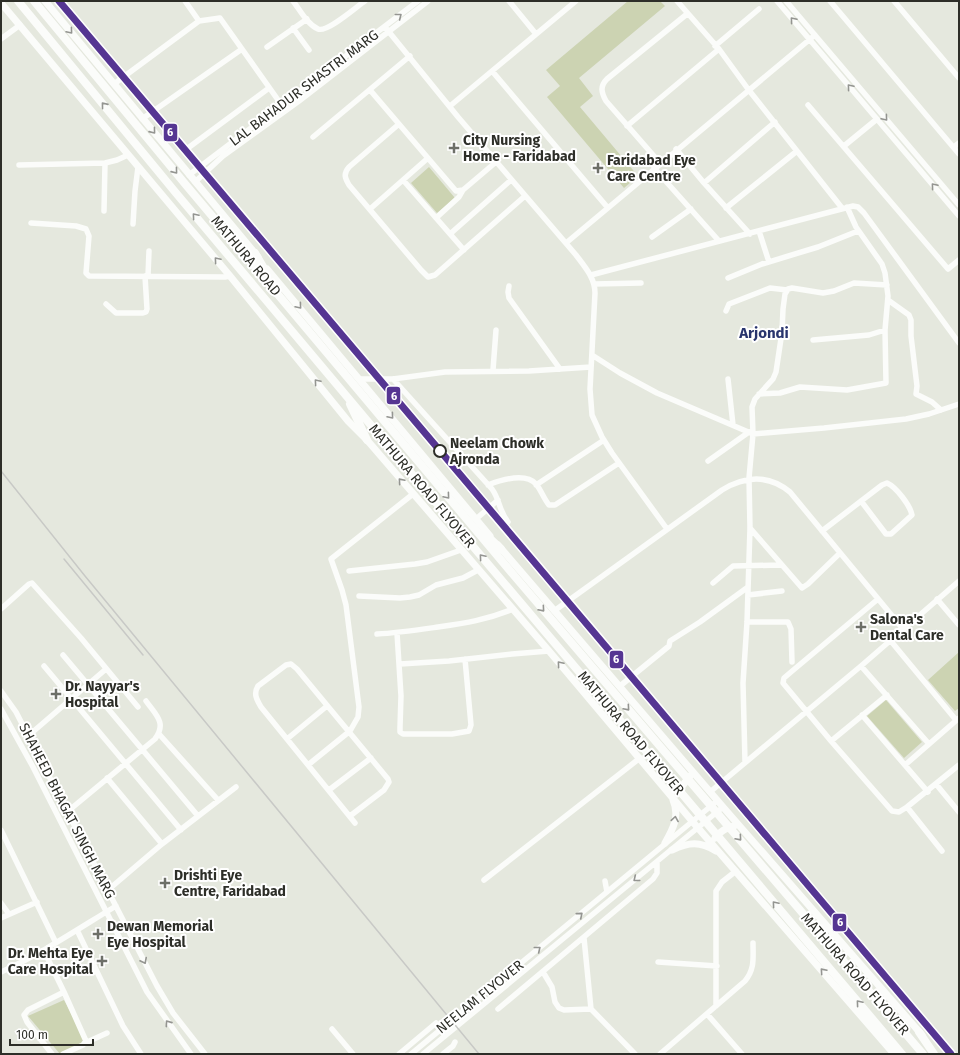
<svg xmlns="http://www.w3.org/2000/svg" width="960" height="1055" viewBox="0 0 960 1055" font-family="'Fira Sans',sans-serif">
<rect width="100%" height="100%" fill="#e5e8de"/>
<!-- green -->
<path fill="#ccd3b2" d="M628,1H660L665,6L579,78L593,96L580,107L638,176L624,188L547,97L560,86L546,70Z
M429,167L455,198L437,213L411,183Z
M959,652V708L955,711L928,680Z
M886,700L922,742L904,758L867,716Z
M64,1000L86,1042L60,1054L28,1016Z"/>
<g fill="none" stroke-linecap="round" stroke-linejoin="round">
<!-- minor -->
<path stroke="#fbfcfa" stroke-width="5.5" d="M185,1L199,21
M293,1C300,10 307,24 318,29C327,33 356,7 365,1
M509,1L536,34
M677,1L719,49L748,89L842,208
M777,1L959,216
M786,1L959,205
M830,1L959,154
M894,1L959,78
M385,27L458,117L576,255C585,267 595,278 595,293L590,389L592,415L602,437L612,453L667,529
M293,28L309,50
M1,39L20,25
M715,46L759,9
M267,47L307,19
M492,71L608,208
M114,84L199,21L220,18L283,107
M370,90L456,191L463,190L496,162
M808,105L948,269L959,260
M450,106L576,1
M142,119L242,49
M399,124L349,167C343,174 345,178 349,185L421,270L428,277L435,275L525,196
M627,126L719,49
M313,137L410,56
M844,146L877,119
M954,147L959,143
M188,148L269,88
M676,149L704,183L750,234
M660,163L606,101C601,92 600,86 607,79L687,14
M19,165L105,163L117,160L128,155
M654,168L719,241
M189,175L418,1
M403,180L464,250
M195,182L223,156L299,101L428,1
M704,183L775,122
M726,208L797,151
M370,209L428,158
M104,211L105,163
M436,218L459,197L463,190
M31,223L76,226L86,229L89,236L86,273L89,276L225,277L230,276
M133,224L135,191L138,167
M759,231L769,262
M450,234L511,180
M652,237L691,209
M566,243L815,35
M591,275L853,206L858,207L864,213L959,343
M148,276L149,251
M728,278L762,264L818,247L858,231
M594,284L641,283
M509,286L508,292L509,298L560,369
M888,300L909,315L911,320V336L917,386L916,394L932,402L941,410
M106,304L116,313H143L146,312L147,309L145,276
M726,311L729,304L770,288L787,290
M813,340L869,335L885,330
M592,355L620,373L657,393L753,434L824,428L906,419L929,414L959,404
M493,370L496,330
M360,379H393L445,372L529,371L591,367
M393,379L492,489C500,500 499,511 508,522
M728,379L733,425
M759,394L780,393L800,387L847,390L886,383L885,330L888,296L885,273L882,264L856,227L847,207
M708,461L749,432
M488,485C501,480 525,472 536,484C541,490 544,499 549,505H555L619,463
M536,485L604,440
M476,519L498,500
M750,528L802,588L808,584L840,553
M822,531L882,485L887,483C896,487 910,505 912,515L891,534H886L861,501
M349,571L415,564L427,562L461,550
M713,583L733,566L781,565
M748,595L782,591
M359,596L400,598L410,597L419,595L436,585L463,578L478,570
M878,599L791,672L784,678L783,683L831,741L892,811L899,812L907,807L959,765
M937,599L959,625
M1,609L29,584L32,583L81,638L138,707
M554,611L722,490C745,476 768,474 790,492L903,629
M747,622H788L791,629L792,662
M397,633L401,696L400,727V732L403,734H452L469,731L471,725L465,659
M377,634C397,633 417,630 438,627C466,623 486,620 513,609
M890,640L956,720
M63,655L198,816
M400,664L449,661L512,654L549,651
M44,666L181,830
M861,666L929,744
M620,686L669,646L670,641L700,622L748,587
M1,691L16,712L157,986L173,1013L205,1054
M1,709L33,767L147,992L191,1054
M862,715L928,792
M159,734L218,800
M28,736L106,669
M287,739L327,706
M831,741L887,695
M745,762L743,683L747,622L750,528L749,478L753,434L752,407L755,399L773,379L776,372L782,332L783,309L785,294L788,289L792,288L823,293L834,291L854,283L887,285
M308,765L350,731L358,717L359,707L346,605L342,590L331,559L413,494
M905,765L959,718
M107,778L162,844
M936,784L959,812
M329,790L371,758
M710,792L861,666L959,581
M907,807L942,851
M67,812L155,739C167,723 156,715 146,701
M350,816L384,790L389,782L388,779L297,669L291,664L286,665L258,686C253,694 257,700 261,707L355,823
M1,830L56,943
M484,880L640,758
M605,881L607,892
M108,890L162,844L236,787
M1,903L9,914
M1,918L37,902
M77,930L123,1026L141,1054
M584,938L591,1009L635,1054
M44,951L64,992L86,1041L83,1045L63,1054
M658,962L717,966
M1,972C41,954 78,929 116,906
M543,972L552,987L555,1002L559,1008L564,1010L591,1009
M716,1006V891L722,882L736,871
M498,1009L653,879L657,873V862
M707,1014L742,1054
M332,1029L353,1054
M85,1043L107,1033
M52,1054L27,1022L24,1015L28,1010L64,992
M399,1054L436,1023
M411,1054L717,801
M423,1054L723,807
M443,1054L453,1046L455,1042
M660,1054L745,981C755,969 753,958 753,943"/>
<!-- major -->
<path stroke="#fbfcfa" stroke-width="7" d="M45,1L258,257
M1,3L230,276L348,421L367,440L549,651L692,821L894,1054
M267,269L490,536
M498,545L723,807L922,1035
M673,790L683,785L690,776
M715,838C720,831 725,828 734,826
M665,843C673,829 680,816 673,800
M672,850C689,842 700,841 716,851"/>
<!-- highway -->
<path stroke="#fbfcfa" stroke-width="8" d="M18,1L176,193L422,486L902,1054
M34,1L186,185L517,579L923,1054
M255,253L272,282
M350,404L367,440
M484,533L501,549
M919,1032L934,1054"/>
<!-- rail -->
<path stroke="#c8c9c6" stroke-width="1.5" d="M1,471L85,576L479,1054
M64,559L143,655"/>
<defs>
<path id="metro-1" d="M59,1L951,1054"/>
</defs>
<!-- metro-1 casing -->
<use href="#metro-1" stroke="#fff" stroke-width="10"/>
<!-- metro-1 -->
<use href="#metro-1" stroke="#553592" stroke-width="7"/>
</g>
<!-- one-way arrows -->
<defs><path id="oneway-chevron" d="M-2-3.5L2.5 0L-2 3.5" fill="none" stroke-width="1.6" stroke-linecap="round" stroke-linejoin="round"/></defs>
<g stroke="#949591">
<use href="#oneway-chevron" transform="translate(399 16) rotate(-38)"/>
<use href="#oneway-chevron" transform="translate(793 20) rotate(-130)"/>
<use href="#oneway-chevron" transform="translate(70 31) rotate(50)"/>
<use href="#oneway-chevron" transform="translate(850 87) rotate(-130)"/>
<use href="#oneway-chevron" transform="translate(104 105) rotate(-129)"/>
<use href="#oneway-chevron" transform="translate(885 118) rotate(50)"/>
<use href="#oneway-chevron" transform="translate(153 131) rotate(51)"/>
<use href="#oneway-chevron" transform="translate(175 171) rotate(51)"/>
<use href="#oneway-chevron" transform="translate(934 186) rotate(-130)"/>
<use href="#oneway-chevron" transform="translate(195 216) rotate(-130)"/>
<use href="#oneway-chevron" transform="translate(217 260) rotate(-130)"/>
<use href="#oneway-chevron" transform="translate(299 306) rotate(50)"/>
<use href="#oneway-chevron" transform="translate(317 382) rotate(-130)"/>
<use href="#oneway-chevron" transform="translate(391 416) rotate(50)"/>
<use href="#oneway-chevron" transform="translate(401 481) rotate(-131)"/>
<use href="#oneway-chevron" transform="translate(447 496) rotate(50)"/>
<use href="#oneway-chevron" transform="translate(482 557) rotate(-130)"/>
<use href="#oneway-chevron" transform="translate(542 609) rotate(49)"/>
<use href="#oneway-chevron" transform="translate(560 664) rotate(-130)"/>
<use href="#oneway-chevron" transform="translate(627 708) rotate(49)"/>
<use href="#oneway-chevron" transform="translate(675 819) rotate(-81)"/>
<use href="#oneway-chevron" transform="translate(739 838) rotate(49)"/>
<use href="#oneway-chevron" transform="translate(636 879) rotate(141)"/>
<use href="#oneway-chevron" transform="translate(775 904) rotate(-130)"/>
<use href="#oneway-chevron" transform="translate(580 915) rotate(-40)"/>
<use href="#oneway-chevron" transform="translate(538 949) rotate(-39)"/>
<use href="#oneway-chevron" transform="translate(144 961) rotate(63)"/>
<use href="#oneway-chevron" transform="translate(823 971) rotate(-131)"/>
<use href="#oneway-chevron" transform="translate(859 1003) rotate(-130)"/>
<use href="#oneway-chevron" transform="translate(168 1023) rotate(-125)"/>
</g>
<!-- markers -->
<g fill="#6d6f68" stroke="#fff" stroke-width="1.5">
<path d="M452 142h4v4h4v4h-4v4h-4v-4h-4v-4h4z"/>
<path d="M596 162h4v4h4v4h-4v4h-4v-4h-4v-4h4z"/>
<path d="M859 621h4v4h4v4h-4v4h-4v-4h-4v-4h4z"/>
<path d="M54 688h4v4h4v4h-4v4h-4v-4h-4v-4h4z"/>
<path d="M163 877h4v4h4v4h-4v4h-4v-4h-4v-4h4z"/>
<path d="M96 928h4v4h4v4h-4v4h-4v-4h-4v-4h4z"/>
<path d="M100 955h4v4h4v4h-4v4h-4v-4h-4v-4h4z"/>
</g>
<circle fill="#fff" stroke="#2d2e28" stroke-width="2" cx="440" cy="451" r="6"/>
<g text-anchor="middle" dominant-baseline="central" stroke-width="4" stroke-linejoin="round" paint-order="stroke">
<!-- street labels -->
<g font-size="14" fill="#2d2e28" stroke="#fff">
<text transform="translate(304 88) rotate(-37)">LAL BAHADUR SHASTRI MARG</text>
<text transform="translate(246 256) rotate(50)">MATHURA ROAD</text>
<text transform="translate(422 486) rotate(50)">MATHURA ROAD FLYOVER</text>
<text transform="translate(631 733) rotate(50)">MATHURA ROAD FLYOVER</text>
<text transform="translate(67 811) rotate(63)">SHAHEED BHAGAT SINGH MARG</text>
<text transform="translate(855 974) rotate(49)">MATHURA ROAD FLYOVER</text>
<text transform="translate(480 997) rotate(-39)">NEELAM FLYOVER</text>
</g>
<!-- poi labels -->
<g font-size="14" font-weight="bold" fill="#2d2e28" stroke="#fff" text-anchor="start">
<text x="463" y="140">City Nursing<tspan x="463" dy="16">Home - Faridabad</tspan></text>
<text x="607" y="160">Faridabad Eye<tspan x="607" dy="16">Care Centre</tspan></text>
<text x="870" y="619">Salona's<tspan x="870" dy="16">Dental Care</tspan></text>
<text x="65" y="686">Dr. Nayyar's<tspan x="65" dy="16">Hospital</tspan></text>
<text x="174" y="875">Drishti Eye<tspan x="174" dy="16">Centre, Faridabad</tspan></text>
<text x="107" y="926">Dewan Memorial<tspan x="107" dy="16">Eye Hospital</tspan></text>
<text x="93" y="953" text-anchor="end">Dr. Mehta Eye<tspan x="93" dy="16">Care Hospital</tspan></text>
</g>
<!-- stop labels -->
<g font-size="14" font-weight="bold" fill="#2d2e28" stroke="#fff" text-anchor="start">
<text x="450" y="443">Neelam Chowk<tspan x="450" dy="16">Ajronda</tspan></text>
</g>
<!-- neighbourhood labels -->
<g font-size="15" font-weight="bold" fill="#28346d" stroke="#fff">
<text x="764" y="333">Arjondi</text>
</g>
</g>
<g stroke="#fff" stroke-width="1.5">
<rect x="163" y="123" width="15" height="19" rx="4" fill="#553592"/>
<rect x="386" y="386" width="15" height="19" rx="4" fill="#553592"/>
<rect x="609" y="650" width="15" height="19" rx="4" fill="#553592"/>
<rect x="832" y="913" width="15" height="19" rx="4" fill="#553592"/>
</g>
<g font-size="11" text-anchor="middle" font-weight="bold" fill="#fff">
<text x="170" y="136">6</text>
<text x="394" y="400">6</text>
<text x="616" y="663">6</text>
<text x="840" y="926">6</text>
</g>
<!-- border -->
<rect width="960" height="1055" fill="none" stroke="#2d2e28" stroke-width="4"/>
<!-- scale -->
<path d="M10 1039v6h83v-6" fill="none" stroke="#2d2e28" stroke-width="2"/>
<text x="16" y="1039" font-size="12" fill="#2d2e28" stroke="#ffffff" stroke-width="3" paint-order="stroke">100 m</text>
</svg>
